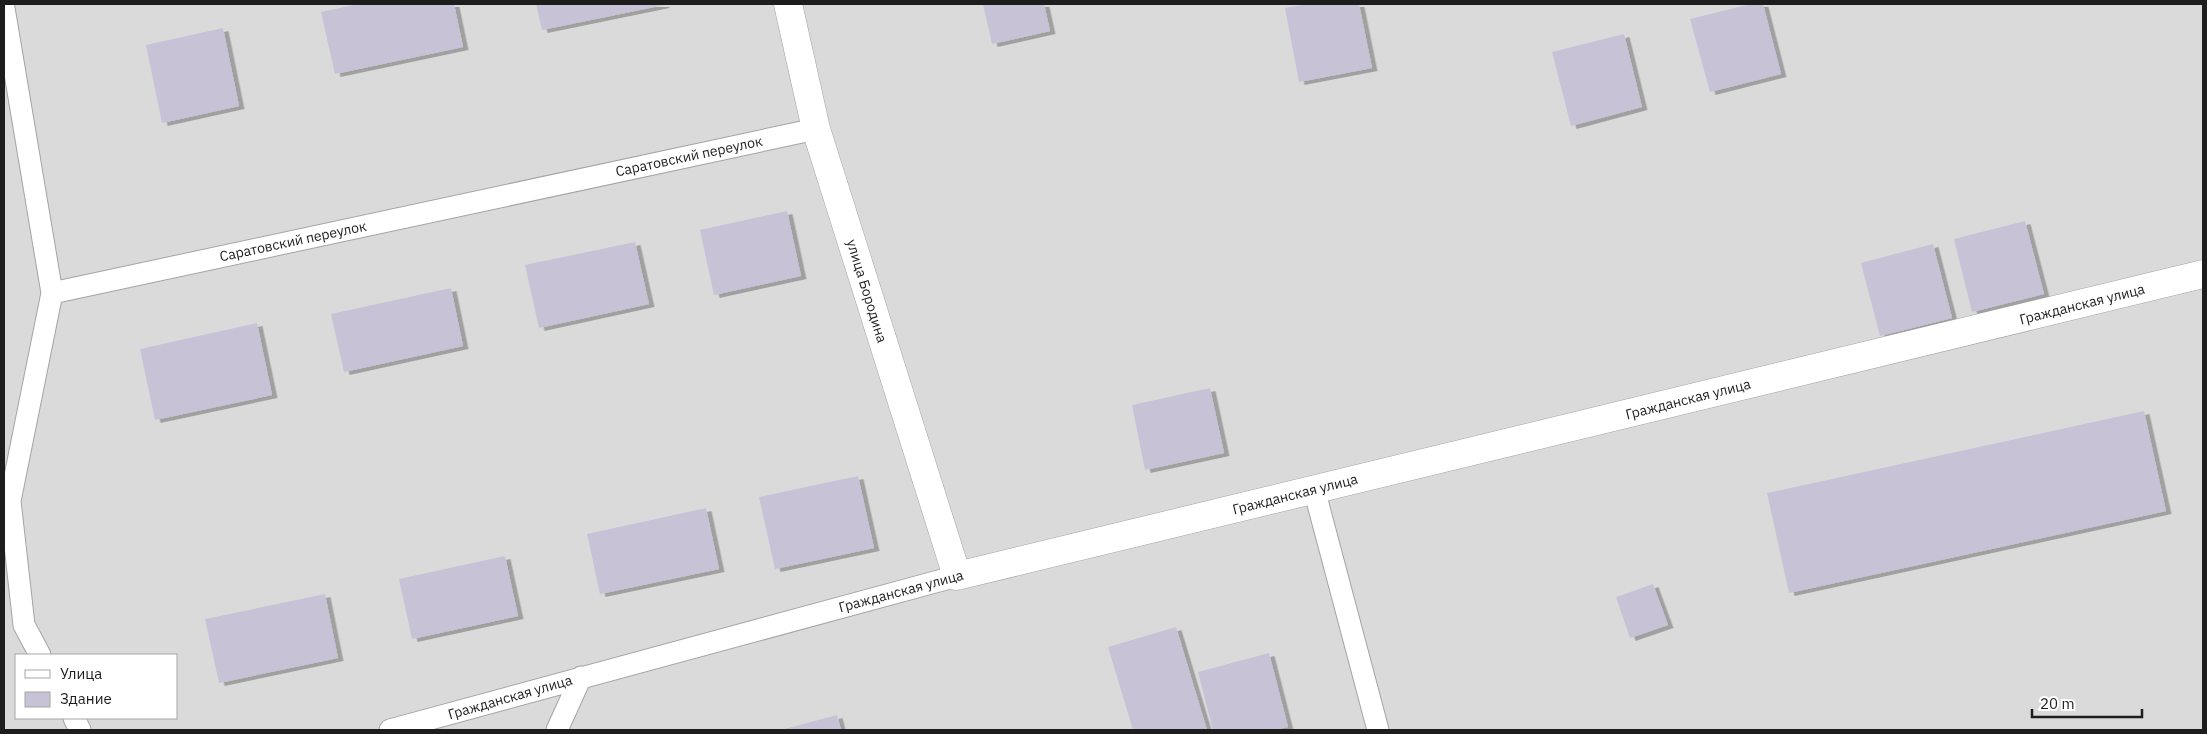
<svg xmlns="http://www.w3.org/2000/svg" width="2207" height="734" viewBox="0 0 2207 734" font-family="'IBM Plex Sans',sans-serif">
<defs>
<filter id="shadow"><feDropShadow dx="5.5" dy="3" stdDeviation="0" flood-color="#0004"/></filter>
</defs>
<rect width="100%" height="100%" fill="#e9e2ef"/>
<!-- residential -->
<path fill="#dadadb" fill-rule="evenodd" d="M4,4H2203V730H4ZM16,655H176V718H16Z"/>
<!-- building -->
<path fill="#c8c2d6" filter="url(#shadow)" d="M358,4H454L463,47L335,74L321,12Z
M536,4H664V5L542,30Z
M983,4H1044L1050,31L992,44Z
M1308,4H1359L1372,68L1299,82L1285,8Z
M1751,4H1763L1781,74L1710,92L1690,19Z
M223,28L239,106L162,123L146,45Z
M1624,34L1642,107L1571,126L1552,52Z
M787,211L801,276L714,295L700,230Z
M2025,221L2044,294L1972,312L1954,239Z
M635,242L649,304L539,328L525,265Z
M1933,244L1952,318L1880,336L1861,263Z
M451,288L463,346L344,372L331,314Z
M257,323L272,395L155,420L140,349Z
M1210,388L1224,453L1145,470L1132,405Z
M2144,411L2166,511L1789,593L1767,493Z
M858,476L874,548L775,569L759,497Z
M706,508L719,569L600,594L587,534Z
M505,556L518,616L412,639L399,579Z
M1653,584L1668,625L1630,638L1616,597Z
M325,594L338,658L219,683L205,619Z
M1176,627L1207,730H1133L1108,647Z
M1269,653L1288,727L1274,730H1213L1198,672Z
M837,715L841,730H781Z"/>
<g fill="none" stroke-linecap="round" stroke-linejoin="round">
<defs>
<path id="service" d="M4,8L52,293L816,129
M1314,489L1378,730
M40,655L24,625L10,501L52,293
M74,718L80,730
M390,730L957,576
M557,730L581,677"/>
<path id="minor" d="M788,4L816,129L957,576L2203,274"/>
</defs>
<!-- service casing -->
<use href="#service" stroke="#a4a4a4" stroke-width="23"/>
<!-- minor casing -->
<use href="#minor" stroke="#a4a4a4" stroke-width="29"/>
<!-- service -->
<use href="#service" stroke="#fff" stroke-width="21"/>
<!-- minor -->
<use href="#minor" stroke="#fff" stroke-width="28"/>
</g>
<g text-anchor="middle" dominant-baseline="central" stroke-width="4" stroke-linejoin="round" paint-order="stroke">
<!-- street labels -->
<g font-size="14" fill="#1d1d1d" stroke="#fff">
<text transform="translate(689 156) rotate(-12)">Саратовский переулок</text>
<text transform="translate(293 241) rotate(-12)">Саратовский переулок</text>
<text transform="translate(867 291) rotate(73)">улица Бородина</text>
<text transform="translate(2082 304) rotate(-14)">Гражданская улица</text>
<text transform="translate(1688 399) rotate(-14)">Гражданская улица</text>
<text transform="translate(1295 494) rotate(-14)">Гражданская улица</text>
<text transform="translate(901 591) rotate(-15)">Гражданская улица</text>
<text transform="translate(510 697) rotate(-16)">Гражданская улица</text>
</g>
</g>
<!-- border -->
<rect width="2207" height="734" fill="none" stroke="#1d1d1d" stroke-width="10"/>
<!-- legend -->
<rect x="15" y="654" width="162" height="65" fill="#ffffff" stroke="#a5a5a5"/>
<rect x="25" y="670" width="25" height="8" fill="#ffffff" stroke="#a5a5a5"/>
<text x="60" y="679" font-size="15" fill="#1d1d1d">Улица</text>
<rect x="25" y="692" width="25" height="15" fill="#c8c2d6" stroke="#a5a5a5"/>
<text x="60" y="704" font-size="15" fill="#1d1d1d">Здание</text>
<!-- scale -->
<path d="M2032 709v8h110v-8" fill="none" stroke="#1d1d1d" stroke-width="2.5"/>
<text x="2040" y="709" font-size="15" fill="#1d1d1d" stroke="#ffffff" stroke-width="4" paint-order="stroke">20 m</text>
</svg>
